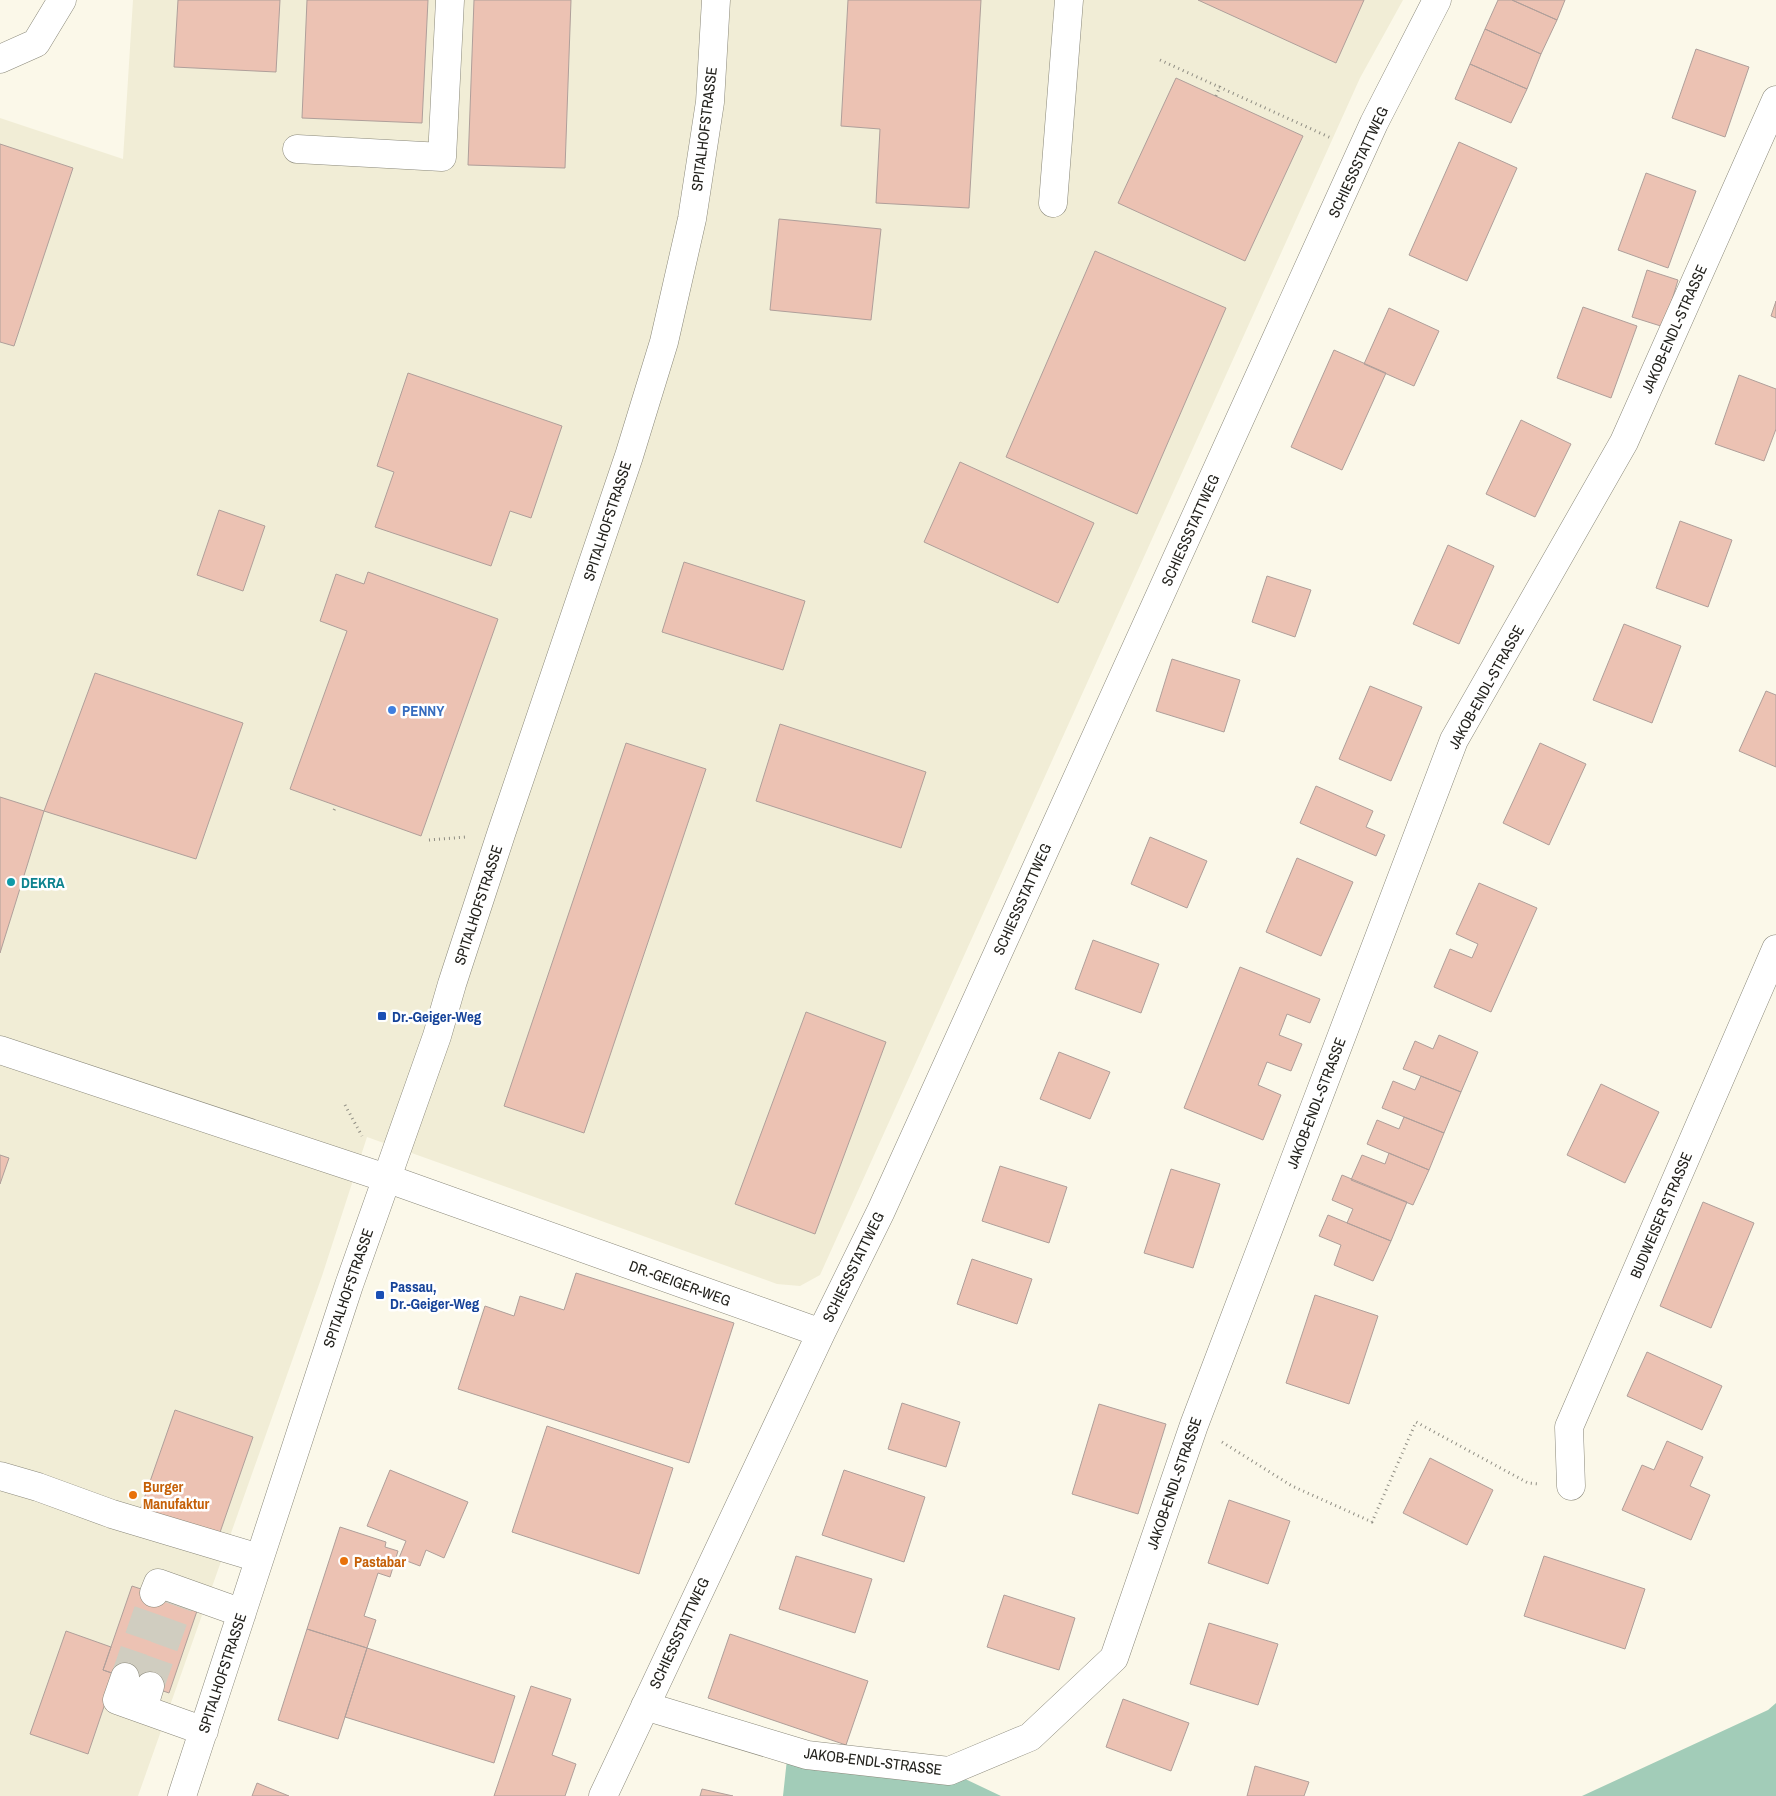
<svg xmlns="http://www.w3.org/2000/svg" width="1776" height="1796" viewBox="0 0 1776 1796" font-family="'Archivo Narrow',sans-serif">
<rect width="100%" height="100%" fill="#fbf8e9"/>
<!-- built -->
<path fill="#f1edd6" d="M133,0H1403L1360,78L820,1275L800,1286L777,1284L367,1137L322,1276L138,1796H0V118L123,159Z"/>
<!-- forest -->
<path fill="#a2ccb8" d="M1776,1703V1796H1582L1768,1710Z
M787,1759L961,1777L1001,1796H783Z"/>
<!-- building -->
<path fill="#ecc2b3" stroke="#af9f9a" d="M178,0H280L276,72L174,67Z
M307,0H428L422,123L302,118Z
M474,0H571L565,168L468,165Z
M848,0H981L969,208L876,203L880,129L841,126Z
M1198,0H1364L1336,63Z
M1498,0H1512L1557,20L1541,54L1485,29Z
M1512,0H1565L1557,20Z
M1485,29L1541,54L1527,89L1470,64Z
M1696,49L1749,67L1725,137L1672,118Z
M1470,64L1527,89L1511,123L1455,99Z
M1176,78L1303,136L1245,261L1118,203Z
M1459,142L1517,168L1467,281L1409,255Z
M0,144L73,168L14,346L0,342Z
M1646,173L1696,191L1668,268L1618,250Z
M779,219L881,229L871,320L770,310Z
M1095,251L1226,308L1137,514L1006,457Z
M1647,270L1678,280L1664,327L1632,317Z
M1776,301V318L1771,316Z
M1583,307L1637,326L1611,398L1557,378Z
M1389,308L1439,331L1414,386L1364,364Z
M1334,350L1386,373L1342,470L1291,447Z
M408,373L562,426L531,518L510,511L491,566L375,527L394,472L377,466Z
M1739,375L1776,389V429L1764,461L1715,444Z
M1521,420L1571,444L1535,517L1486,494Z
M960,462L1094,523L1058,603L924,542Z
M219,510L265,526L243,591L197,575Z
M1680,521L1732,540L1708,607L1656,588Z
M1448,545L1494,566L1459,644L1413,624Z
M684,562L805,601L783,670L662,632Z
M368,572L498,619L421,836L290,789L347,631L320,621L336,574L364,584Z
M1267,576L1311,590L1295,637L1252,622Z
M1624,624L1681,646L1652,723L1593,700Z
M1172,659L1240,680L1224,732L1156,711Z
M95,673L243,723L196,859L44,811Z
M1370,686L1422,707L1391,781L1339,759Z
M1766,691L1776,695V767L1739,751Z
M780,724L926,772L901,848L756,801Z
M626,743L706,769L584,1133L504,1106Z
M1540,743L1586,764L1549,845L1503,823Z
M1316,786L1373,811L1366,827L1385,835L1376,856L1300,823Z
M0,797L44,811L0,953Z
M1150,837L1207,861L1187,908L1131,884Z
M1297,858L1353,882L1321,956L1266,932Z
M1479,883L1537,908L1491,1012L1434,987L1450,949L1472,958L1478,944L1456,934Z
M1093,940L1159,964L1141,1013L1075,989Z
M1240,967L1320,999L1310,1023L1287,1014L1279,1035L1302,1044L1291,1071L1267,1062L1258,1085L1281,1095L1263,1140L1184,1108Z
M806,1012L886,1042L815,1234L735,1204Z
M1439,1035L1478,1052L1461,1092L1403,1069L1415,1041L1433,1049Z
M1059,1052L1110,1072L1090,1119L1040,1099Z
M1421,1076L1461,1092L1444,1133L1382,1108L1393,1081L1415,1090Z
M1601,1084L1659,1112L1625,1183L1567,1155Z
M1404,1117L1444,1133L1429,1170L1367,1144L1377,1120L1399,1129Z
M1389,1153L1429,1170L1413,1205L1351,1180L1362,1155L1385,1164Z
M0,1155L9,1158L0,1184Z
M1000,1166L1067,1187L1049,1243L982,1221Z
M1171,1169L1220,1184L1193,1268L1144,1253Z
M1342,1175L1407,1202L1391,1241L1347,1223L1353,1209L1332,1200Z
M1703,1202L1754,1223L1711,1328L1660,1306Z
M1328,1215L1391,1241L1373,1281L1334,1265L1341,1245L1319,1236Z
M972,1259L1032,1279L1017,1324L957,1304Z
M576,1273L734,1323L689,1463L458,1389L485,1306L514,1316L520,1296L564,1310Z
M1315,1295L1378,1316L1349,1404L1286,1383Z
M1647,1352L1722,1386L1702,1430L1627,1396Z
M902,1403L960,1422L946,1467L888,1449Z
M1099,1404L1166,1424L1138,1514L1072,1494Z
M175,1410L253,1437L217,1541L139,1513Z
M547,1426L673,1468L639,1574L512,1532Z
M1667,1441L1703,1457L1690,1486L1710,1495L1691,1540L1622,1510L1642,1465L1654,1470Z
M1430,1458L1493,1490L1467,1545L1403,1513Z
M390,1470L468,1502L444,1558L426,1550L420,1566L399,1558L406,1541L367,1526Z
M844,1470L925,1497L904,1562L822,1535Z
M1229,1500L1290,1521L1268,1584L1208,1563Z
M340,1527L386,1542L385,1547L398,1551L390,1577L378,1573L364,1616L376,1620L367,1648L307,1629Z
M796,1556L872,1579L855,1633L779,1609Z
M1544,1556L1645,1589L1625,1649L1524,1616Z
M132,1586L198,1608L169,1693L103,1670Z
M1004,1595L1075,1618L1059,1670L987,1647Z
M1209,1623L1278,1644L1258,1705L1190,1684Z
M307,1629L367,1648L338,1739L278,1720Z
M66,1631L111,1647L103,1670L115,1674L88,1754L30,1734Z
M730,1634L868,1681L846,1745L708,1698Z
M367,1648L515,1696L494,1763L345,1717Z
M531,1686L571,1699L552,1755L576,1764L565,1796H494Z
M1123,1699L1189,1723L1171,1771L1106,1747Z
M1255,1766L1309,1782L1304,1796H1247Z
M257,1783L289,1796H252Z
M702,1789L733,1796H700Z"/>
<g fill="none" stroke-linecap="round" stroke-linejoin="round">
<!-- minor-tunnel -->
<path stroke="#d0cdc0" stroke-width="28" stroke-dasharray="28 14" stroke-linecap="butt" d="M125,1677L154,1593
M150,1686L180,1602"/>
<defs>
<path id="minor" d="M0,59L36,43L62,0
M297,149L442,157L450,0
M1053,203L1069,0
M0,1050L386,1178L821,1333
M0,1476L38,1487L112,1514L259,1558
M1571,1486L1569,1427L1776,949
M154,1593L158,1583L242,1613
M125,1677L117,1700L204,1731
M645,1706L807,1755L949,1771L1030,1737L1114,1658L1194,1425L1454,740L1624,442L1776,100
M143,1709L150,1686
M182,1796L349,1285L437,1036L452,984L501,834L629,456L664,342L692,219L710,102L716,0
M603,1796L821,1333L881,1211L1374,123L1437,0"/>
</defs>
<!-- minor casing -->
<use href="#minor" stroke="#8a887a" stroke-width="29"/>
<!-- path -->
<path stroke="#8f8d83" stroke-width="3" stroke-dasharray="1 4" stroke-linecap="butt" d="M1160,60L1331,138
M1216,96L1220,86
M334,810L336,806
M429,840L466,837
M345,1105L362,1136
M1222,1442L1292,1486L1372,1522L1416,1422L1528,1483L1539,1484"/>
<!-- minor -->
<use href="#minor" stroke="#fff" stroke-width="28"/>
</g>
<!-- markers -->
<circle fill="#3f7fe0" stroke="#fff" stroke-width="2" cx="392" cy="710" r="5"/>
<circle fill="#0f9aa8" stroke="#fff" stroke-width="2" cx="11" cy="882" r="5"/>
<g fill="#1a4fb4" stroke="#fff" stroke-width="2">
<rect x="377" y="1011" width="10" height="10" rx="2.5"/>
<rect x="375" y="1290" width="10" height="10" rx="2.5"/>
</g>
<g fill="#e8710a" stroke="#fff" stroke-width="2">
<circle cx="133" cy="1495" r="5"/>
<circle cx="344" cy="1561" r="5"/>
</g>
<g text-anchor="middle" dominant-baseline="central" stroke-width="5" stroke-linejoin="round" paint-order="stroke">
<!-- street labels -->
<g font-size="15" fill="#23221d" stroke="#fff">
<text transform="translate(704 129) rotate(-83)">SPITALHOFSTRASSE</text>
<text transform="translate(1358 162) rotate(-65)">SCHIESSSTATTWEG</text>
<text transform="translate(1674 329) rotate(-66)">JAKOB-ENDL-STRASSE</text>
<text transform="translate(607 521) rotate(-72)">SPITALHOFSTRASSE</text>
<text transform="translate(1190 530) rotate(-66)">SCHIESSSTATTWEG</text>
<text transform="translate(1486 687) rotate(-61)">JAKOB-ENDL-STRASSE</text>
<text transform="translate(1022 899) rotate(-66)">SCHIESSSTATTWEG</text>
<text transform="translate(478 905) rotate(-72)">SPITALHOFSTRASSE</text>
<text transform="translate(1316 1103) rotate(-69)">JAKOB-ENDL-STRASSE</text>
<text transform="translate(1661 1215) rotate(-67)">BUDWEISER STRASSE</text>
<text transform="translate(853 1267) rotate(-64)">SCHIESSSTATTWEG</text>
<text transform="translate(680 1283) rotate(20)">DR.-GEIGER-WEG</text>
<text transform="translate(348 1288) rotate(-71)">SPITALHOFSTRASSE</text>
<text transform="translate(1174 1483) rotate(-71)">JAKOB-ENDL-STRASSE</text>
<text transform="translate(679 1633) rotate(-65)">SCHIESSSTATTWEG</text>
<text transform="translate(222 1673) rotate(-72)">SPITALHOFSTRASSE</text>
<text transform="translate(873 1761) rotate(7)">JAKOB-ENDL-STRASSE</text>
</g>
<!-- shop labels -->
<g font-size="15" font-weight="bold" fill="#366cbe" stroke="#fff" text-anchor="start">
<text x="402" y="710">PENNY</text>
</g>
<!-- culture labels -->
<g font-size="15" font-weight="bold" fill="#0d838f" stroke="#fff" text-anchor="start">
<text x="21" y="882">DEKRA</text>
</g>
<!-- transit labels -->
<g font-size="15" font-weight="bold" fill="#164399" stroke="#fff" text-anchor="start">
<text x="392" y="1016">Dr.-Geiger-Weg</text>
<text x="390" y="1286">Passau,<tspan x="390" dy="17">Dr.-Geiger-Weg</tspan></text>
</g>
<!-- food labels -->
<g font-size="15" font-weight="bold" fill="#c56008" stroke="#fff" text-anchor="start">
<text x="143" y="1486">Burger<tspan x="143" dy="17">Manufaktur</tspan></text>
<text x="354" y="1561">Pastabar</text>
</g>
</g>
</svg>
